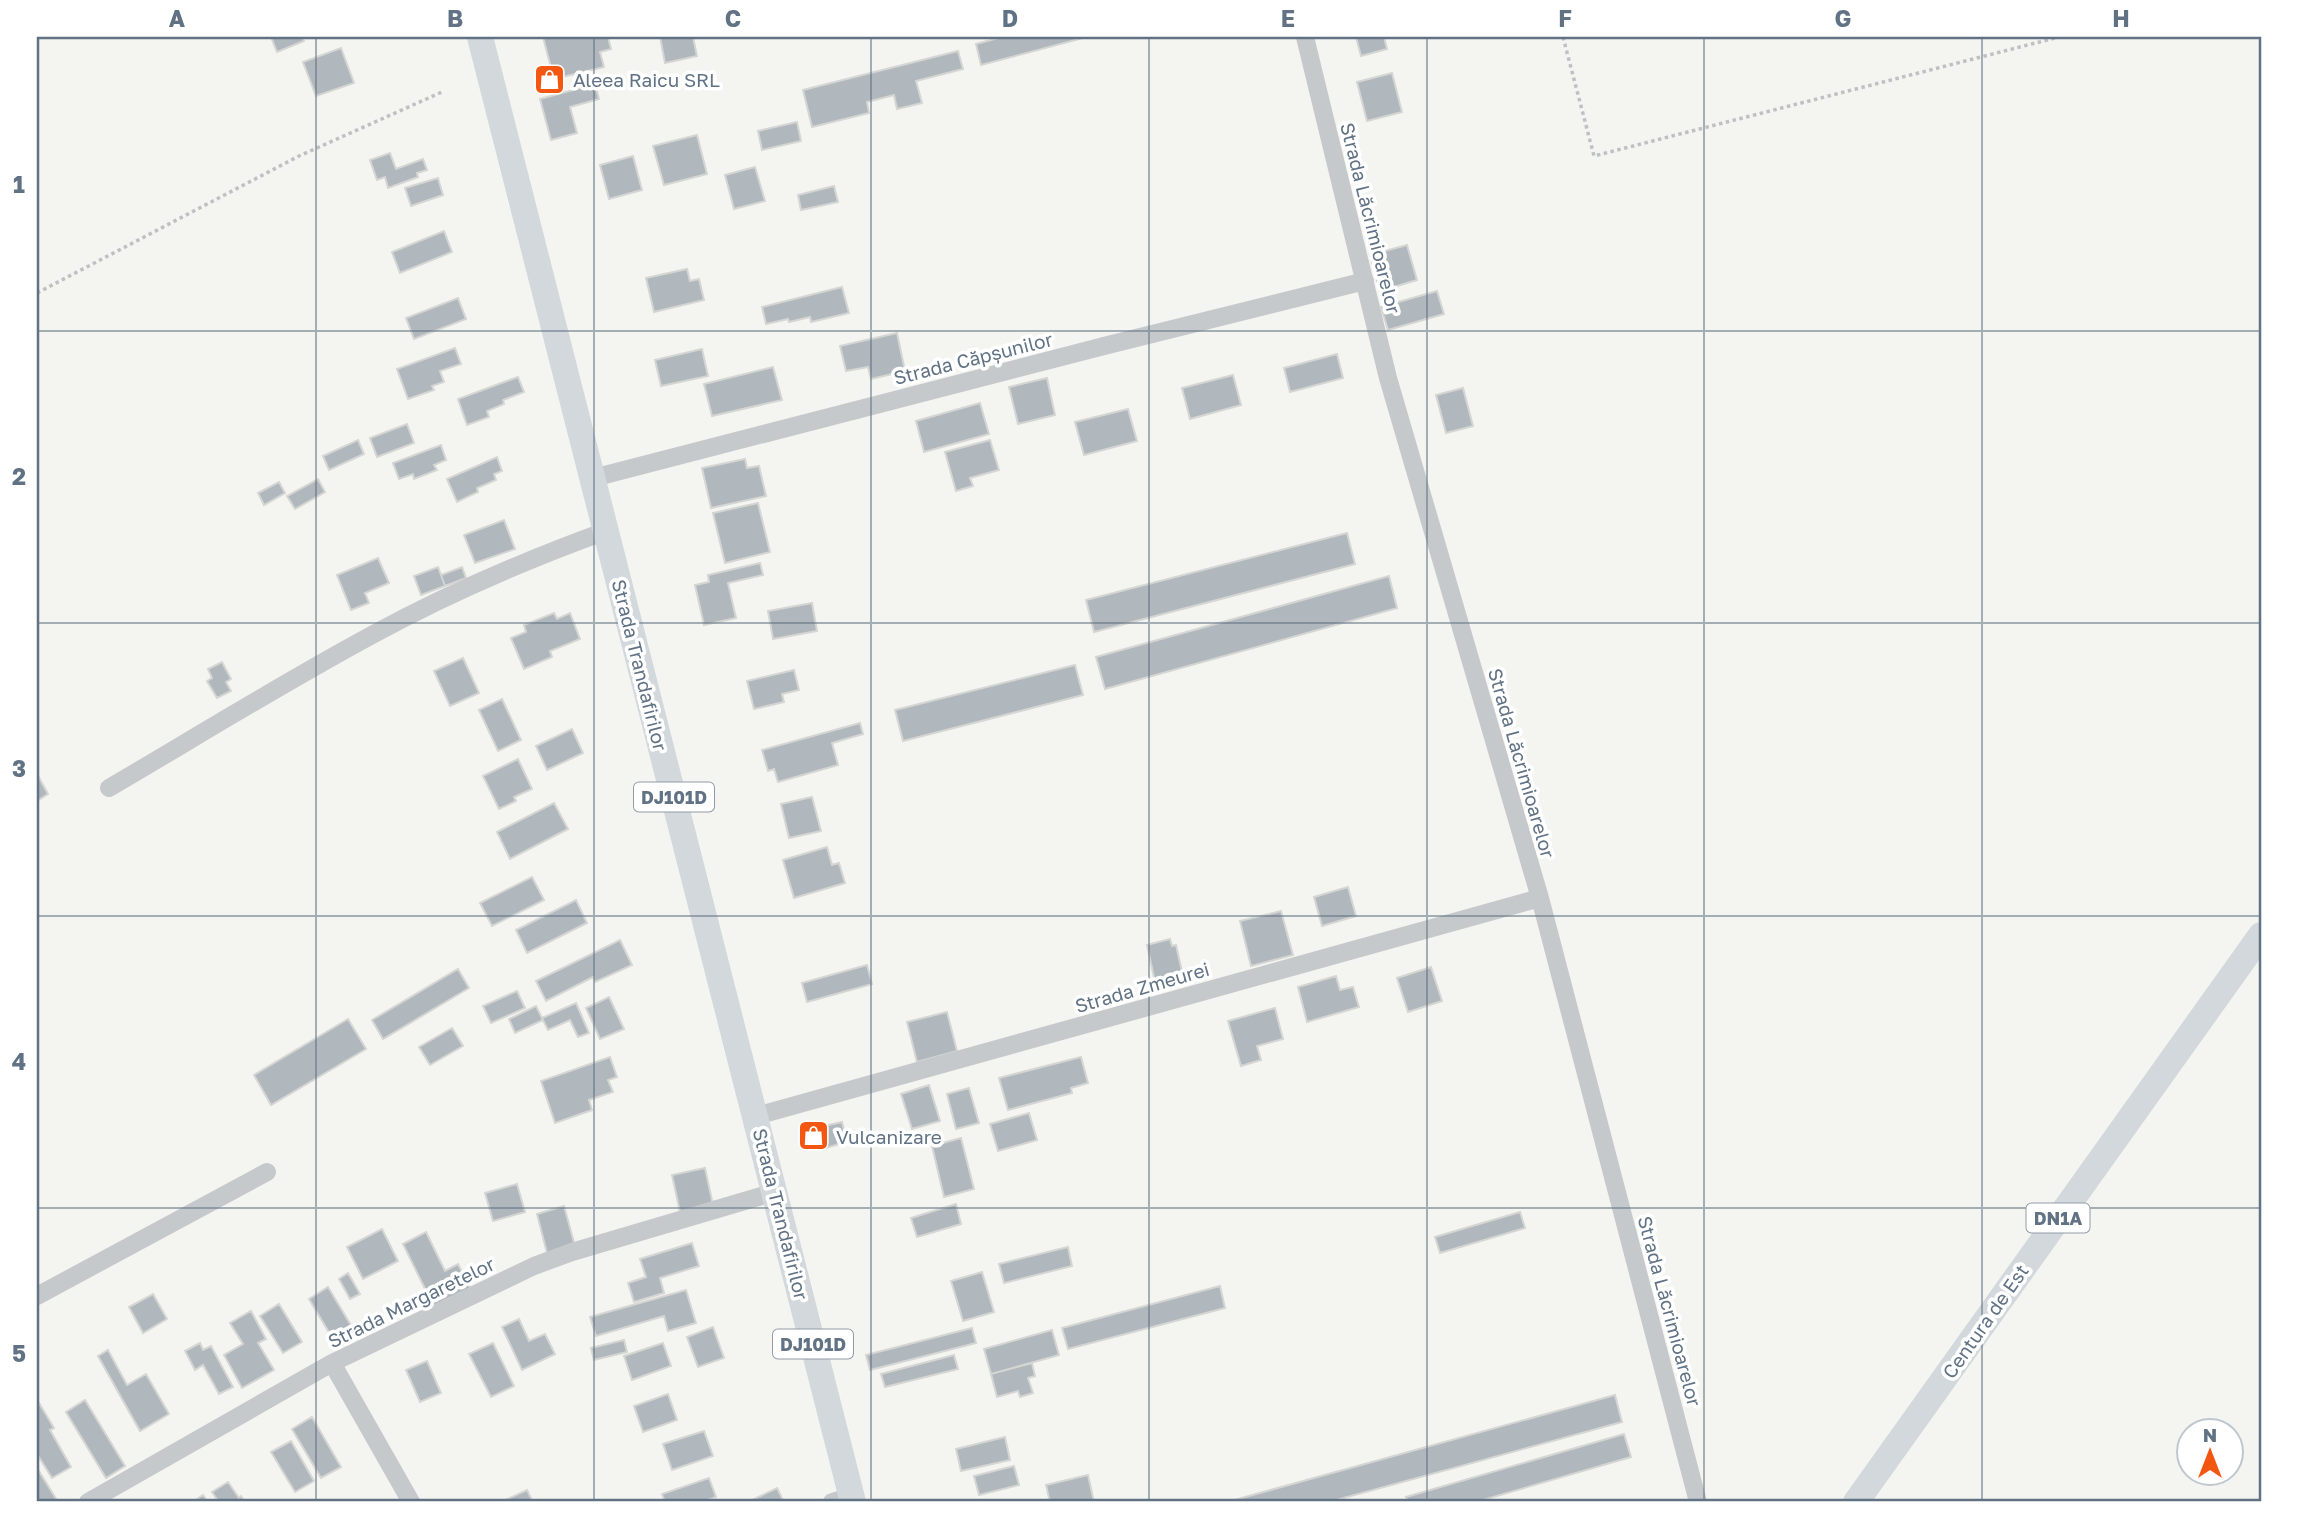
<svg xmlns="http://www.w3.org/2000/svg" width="2298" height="1539" viewBox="0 0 2298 1539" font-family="'Golos Text',sans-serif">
<rect width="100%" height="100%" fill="#f4f5f0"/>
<!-- building -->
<path fill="#b0b7bd" stroke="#d5d6d3" stroke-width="2" d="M271,37H302L304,41L277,52Z
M543,37H608L611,49L600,52L604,67L554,79Z
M660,37H693L697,56L665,63Z
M1002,37H1083V38L981,65L976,44Z
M1356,37H1384L1387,49L1361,56Z
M341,48L354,83L316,96L303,62Z
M958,51L963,69L916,81L922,103L897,109L894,95L867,102L869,113L812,127L803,90Z
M1392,73L1402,112L1367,121L1357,82Z
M595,84L599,99L570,107L577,133L551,140L540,99Z
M797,122L801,141L762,150L758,131Z
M697,135L707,174L664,185L653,146Z
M390,153L396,169L423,159L427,170L417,173L418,177L388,188L385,177L377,180L370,160Z
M633,156L642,190L609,199L600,165Z
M755,167L765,201L734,209L725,175Z
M438,178L443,195L411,206L405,188Z
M834,186L838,202L801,210L798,195Z
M444,231L452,252L400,273L392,252Z
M1407,245L1417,280L1380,291L1370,255Z
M687,269L690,281L699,279L704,300L654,312L646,278Z
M842,287L849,313L811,322L810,317L789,322L788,319L766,324L762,307Z
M1437,291L1444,314L1388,330L1381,307Z
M458,298L466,319L414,339L406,318Z
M897,333L905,371L871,379L868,367L846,371L840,346Z
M455,348L461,364L440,371L444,382L432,386L434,390L408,399L397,369Z
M702,349L708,376L661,386L655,360Z
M1337,354L1343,378L1290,392L1284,368Z
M773,367L782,400L712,416L704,384Z
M1233,375L1241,405L1190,419L1182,388Z
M518,377L524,392L503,400L504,404L487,411L489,417L467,425L458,399Z
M1047,378L1055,415L1018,424L1009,387Z
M1463,388L1473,426L1446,433L1436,395Z
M980,403L989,434L924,452L916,421Z
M1128,409L1137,441L1084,455L1075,422Z
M407,424L414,443L377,457L370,438Z
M358,440L364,454L329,470L323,456Z
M990,440L999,470L970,478L973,486L956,491L945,452Z
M441,445L446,460L434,465L437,470L414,479L413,474L399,479L393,463Z
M497,457L502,471L494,474L496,480L477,488L478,492L457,502L447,479Z
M745,459L747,468L759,466L766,496L711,508L702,468Z
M318,479L325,492L295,509L287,496Z
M279,482L285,493L264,505L258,493Z
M758,503L770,552L725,563L713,513Z
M504,520L515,549L475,563L464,535Z
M1347,533L1355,564L1094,632L1086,600Z
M378,558L389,583L365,593L369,603L351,610L337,575Z
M760,563L763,575L728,583L736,618L704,625L695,585L709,582L708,575Z
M438,567L445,586L421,595L414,576Z
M462,567L466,578L445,586L441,575Z
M1389,576L1397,608L1105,689L1096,657Z
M812,603L817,631L773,639L768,611Z
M554,613L557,619L570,613L580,639L550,651L552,657L524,669L511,638L526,632L524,625Z
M463,658L479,693L450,706L434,671Z
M222,662L231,679L226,682L231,691L217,698L207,681L212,678L208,669Z
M1075,665L1083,695L903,741L895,710Z
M794,670L799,690L782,694L784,702L754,709L747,681Z
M502,699L521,740L498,751L479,710Z
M860,723L863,734L832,743L838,765L778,782L774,769L768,771L762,750Z
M572,729L583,753L547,770L536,746Z
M518,759L532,789L514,797L516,801L499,809L483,776Z
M37,774L48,794L37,801Z
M812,797L821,831L789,838L781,804Z
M554,803L568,829L510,859L497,832Z
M827,847L832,865L839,863L845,883L794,898L783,860Z
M532,877L544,900L492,926L480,903Z
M1348,887L1356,916L1322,926L1314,897Z
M576,900L587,923L527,953L516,930Z
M1281,911L1293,955L1251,966L1240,921Z
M1170,939L1172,946L1176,945L1183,976L1155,982L1147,945Z
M620,940L632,965L595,982L593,977L546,1001L536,981Z
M867,965L872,984L807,1002L802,983Z
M1431,967L1442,1001L1408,1012L1397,978Z
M458,969L469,988L383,1039L372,1020Z
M1336,976L1340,990L1353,987L1359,1007L1307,1022L1298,987Z
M517,991L525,1008L491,1023L483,1006Z
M609,997L624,1029L600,1039L586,1008Z
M576,1003L589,1033L578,1037L570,1020L548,1030L542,1018Z
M536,1006L543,1020L515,1033L509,1019Z
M1275,1008L1283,1039L1257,1046L1261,1060L1241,1066L1228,1021Z
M947,1012L957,1051L917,1062L907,1022Z
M348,1019L366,1049L271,1105L254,1075Z
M452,1028L463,1046L430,1065L419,1047Z
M610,1057L617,1077L608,1080L613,1092L589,1100L592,1110L555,1123L541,1081Z
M1081,1057L1088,1083L1071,1088L1072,1093L1008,1110L999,1078Z
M929,1085L940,1121L912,1129L901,1094Z
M969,1088L979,1123L956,1129L947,1094Z
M1029,1113L1037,1140L998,1151L990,1124Z
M842,1122L847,1142L825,1148L820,1127Z
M961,1138L974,1189L944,1197L932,1146Z
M705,1168L713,1205L680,1212L672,1175Z
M517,1184L525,1212L493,1221L485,1193Z
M956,1204L961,1224L917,1237L911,1218Z
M564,1206L575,1246L547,1253L537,1214Z
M1520,1212L1525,1228L1440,1253L1435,1237Z
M382,1229L398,1261L363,1279L347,1247Z
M426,1232L445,1271L458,1264L471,1289L434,1307L403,1244Z
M692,1243L699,1266L660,1278L664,1293L634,1302L628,1283L646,1277L640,1259Z
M1068,1247L1072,1266L1004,1283L999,1264Z
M982,1272L994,1312L963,1321L951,1281Z
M348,1273L360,1294L350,1299L339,1279Z
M1220,1286L1225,1308L1068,1349L1062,1328Z
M328,1287L352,1327L333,1339L309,1299Z
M686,1290L696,1323L668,1331L664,1316L596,1336L590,1317Z
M153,1294L167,1319L143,1333L129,1307Z
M279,1304L302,1342L283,1353L260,1316Z
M251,1311L266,1339L258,1343L274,1370L242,1388L224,1355L243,1344L230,1323Z
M519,1319L529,1341L545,1334L555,1354L522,1370L502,1327Z
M713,1327L724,1358L698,1367L687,1337Z
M972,1328L976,1343L870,1370L866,1355Z
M1052,1330L1059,1355L991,1374L984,1349Z
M624,1340L627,1352L594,1360L591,1348Z
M200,1343L203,1350L211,1346L233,1387L219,1394L203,1365L195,1370L185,1351Z
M493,1343L514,1386L491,1397L469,1354Z
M663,1343L671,1366L632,1380L624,1356Z
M108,1350L127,1385L146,1374L169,1414L140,1431L98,1356Z
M954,1355L958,1369L885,1387L881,1374Z
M427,1361L441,1393L420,1402L406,1370Z
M1032,1363L1035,1376L1028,1378L1033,1393L1020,1397L1018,1391L997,1397L991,1374Z
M668,1394L677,1420L643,1432L634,1406Z
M1615,1395L1622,1422L1329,1502H1227Z
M85,1400L125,1466L106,1478L66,1412Z
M39,1403L54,1428L50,1430L71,1467L52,1478L37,1454V1404Z
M312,1417L341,1467L321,1478L292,1429Z
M704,1431L713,1456L672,1470L663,1444Z
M1624,1434L1631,1457L1476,1502H1408L1406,1497Z
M1005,1437L1010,1460L961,1471L956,1449Z
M291,1441L314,1481L295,1492L271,1452Z
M1014,1466L1019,1485L979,1495L974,1476Z
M37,1468L58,1502H37Z
M1088,1475L1094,1502H1050L1046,1485Z
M709,1478L716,1497L702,1502H665L662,1494Z
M228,1482L239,1498L241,1496L245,1502H219L212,1492Z
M777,1488L784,1502H748Z
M527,1490L533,1502H501Z
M203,1495L208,1502H193Z"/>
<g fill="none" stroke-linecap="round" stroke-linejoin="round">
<!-- path -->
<path stroke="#bec0c2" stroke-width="3.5" stroke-dasharray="3.5 3.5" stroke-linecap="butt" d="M1563,37L1594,156L2059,37
M37,293L299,156L442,92"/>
<!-- street -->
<path stroke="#c6c9cc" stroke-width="18" d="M1305,37L1388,378L1540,898L1698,1502
M593,478L1104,346L1365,281
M109,788C196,737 283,683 372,635C447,594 526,560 606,531
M756,1116L1540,898
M37,1296L267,1172
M332,1363L411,1502
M88,1502L332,1363L534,1266L572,1252L775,1192
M832,1502L852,1496"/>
<!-- primary -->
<path stroke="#d2d8dc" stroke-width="26" d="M480,37L853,1502
M1856,1502L2261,935"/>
</g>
<!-- grid -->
<path fill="none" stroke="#607284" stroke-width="2" stroke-opacity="0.55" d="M316,37V1502M594,37V1502M871,37V1502M1149,37V1502M1427,37V1502M1704,37V1502M1982,37V1502M37,331H2261M37,623H2261M37,916H2261M37,1208H2261"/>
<!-- icons -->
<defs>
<symbol id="shop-square" viewBox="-11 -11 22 22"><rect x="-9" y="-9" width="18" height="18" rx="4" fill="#f35611" stroke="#fff"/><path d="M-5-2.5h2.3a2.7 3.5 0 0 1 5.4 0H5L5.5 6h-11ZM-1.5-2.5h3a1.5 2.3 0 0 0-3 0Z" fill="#fff"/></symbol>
</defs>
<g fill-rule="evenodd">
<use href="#shop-square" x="532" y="62" width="35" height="35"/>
<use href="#shop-square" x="796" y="1118" width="35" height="35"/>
</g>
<g text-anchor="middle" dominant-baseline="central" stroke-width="7" stroke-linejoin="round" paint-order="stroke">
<!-- shield labels -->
<g fill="#fff" stroke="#909ca9" stroke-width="2">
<rect x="634" y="782.5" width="80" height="29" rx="5"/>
<rect x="2026.5" y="1203.5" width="63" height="29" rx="5"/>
<rect x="773" y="1329.5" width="80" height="29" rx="5"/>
</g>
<g font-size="18" font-weight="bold" fill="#607284">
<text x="674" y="797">DJ101D</text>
<text x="2058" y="1218">DN1A</text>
<text x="813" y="1344">DJ101D</text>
</g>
<!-- poi labels -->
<g font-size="19" fill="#607284" stroke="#fff" text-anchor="start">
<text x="573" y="79">Aleea Raicu SRL</text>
<text x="836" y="1136">Vulcanizare</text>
</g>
<!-- street labels -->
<g font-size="19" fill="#607284" stroke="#fff">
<text transform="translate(1371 218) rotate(76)">Strada Lăcrimioarelor</text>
<text transform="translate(973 358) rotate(-14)">Strada Căpșunilor</text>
<text transform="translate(640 665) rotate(76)">Strada Trandafirilor</text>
<text transform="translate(1522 763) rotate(74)">Strada Lăcrimioarelor</text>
<text transform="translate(1142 987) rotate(-16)">Strada Zmeurei</text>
<text transform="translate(781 1214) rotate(76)">Strada Trandafirilor</text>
<text transform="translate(411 1302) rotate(-26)">Strada Margaretelor</text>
<text transform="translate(1670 1311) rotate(75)">Strada Lăcrimioarelor</text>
<text transform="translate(1985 1321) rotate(-55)">Centura de Est</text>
</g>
</g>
<!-- border -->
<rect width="2298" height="1539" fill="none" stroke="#ffffff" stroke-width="77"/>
<!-- north arrow -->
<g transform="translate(2210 1452)"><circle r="33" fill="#ffffff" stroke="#bfc7ce" stroke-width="2"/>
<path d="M0-5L12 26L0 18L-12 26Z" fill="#f35611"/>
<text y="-10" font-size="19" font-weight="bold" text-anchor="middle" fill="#607284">N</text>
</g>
<rect x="38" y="38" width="2222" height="1462" fill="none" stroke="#607284" stroke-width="2.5"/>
<g font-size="23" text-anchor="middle" font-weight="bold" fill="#607284">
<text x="177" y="27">A</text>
<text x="455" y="27">B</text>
<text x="733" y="27">C</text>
<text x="1010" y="27">D</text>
<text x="1288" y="27">E</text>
<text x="1565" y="27">F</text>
<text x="1843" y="27">G</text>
<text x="2121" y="27">H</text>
<text x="19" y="193">1</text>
<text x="19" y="485">2</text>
<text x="19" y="777">3</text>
<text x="19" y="1070">4</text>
<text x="19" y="1362">5</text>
</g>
</svg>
